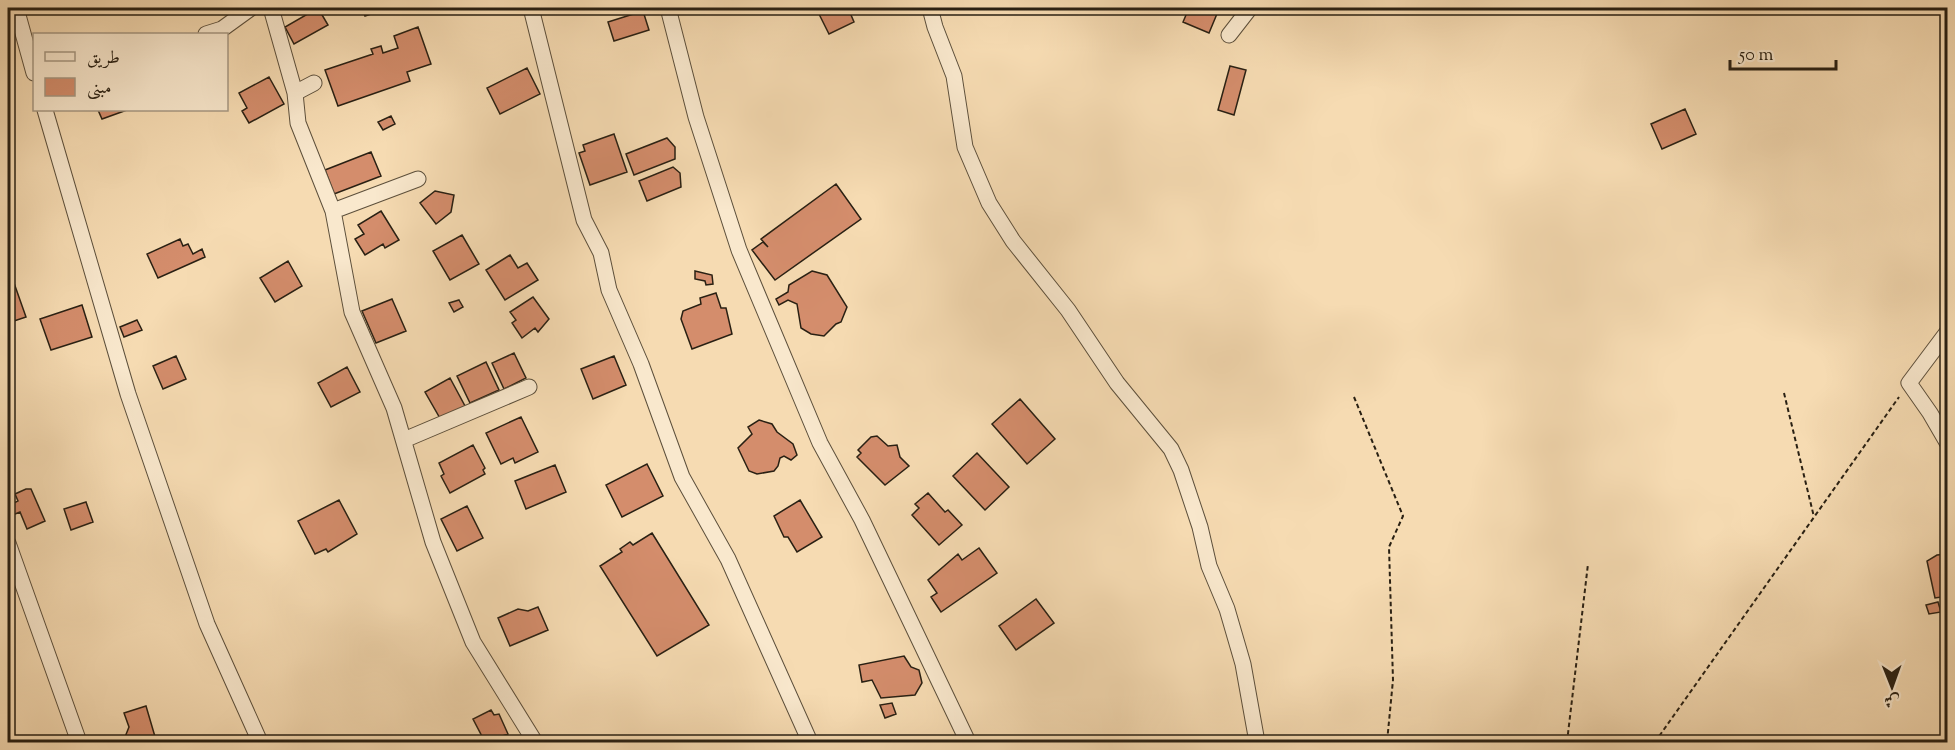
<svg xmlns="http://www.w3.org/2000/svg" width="1955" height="750" viewBox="0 0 1955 750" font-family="'Sorts Mill Goudy',Amiri,serif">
<rect width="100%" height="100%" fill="#f6dbb2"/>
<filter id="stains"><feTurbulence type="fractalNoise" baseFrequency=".00333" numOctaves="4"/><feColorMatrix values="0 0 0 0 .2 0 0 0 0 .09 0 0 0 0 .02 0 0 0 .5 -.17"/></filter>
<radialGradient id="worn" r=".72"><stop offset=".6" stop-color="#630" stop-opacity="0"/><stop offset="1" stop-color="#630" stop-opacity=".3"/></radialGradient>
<!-- building -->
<path fill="#d48d6c" stroke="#292013" stroke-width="1.5" d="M318,8L328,25L294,44L285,27Z
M362,8H389L365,16Z
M816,8H848L854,22L829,34Z
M1189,8L1219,9L1209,33L1183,22Z
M643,11L649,30L614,41L608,22Z
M418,27L431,64L407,72L410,81L338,106L325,70L373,54L371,49L381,46L383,53L398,48L394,36Z
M1230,66L1246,70L1234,115L1218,110Z
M527,68L540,94L500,114L487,88Z
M269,77L284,104L249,123L242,111L247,108L239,93Z
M1685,109L1696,134L1662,149L1651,124Z
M98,110H127L102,119Z
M391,116L395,124L383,130L378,122Z
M614,134L627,172L590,185L579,153L585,151L583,145Z
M667,138L675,147V159L634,175L626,154Z
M371,152L381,176L334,194L325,170Z
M673,167L680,173L681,187L647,201L639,181Z
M836,184L861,219L775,280L752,250L763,242L768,247L761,239Z
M435,191L454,195L451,212L436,224L420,203Z
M381,211L399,240L385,248L383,244L365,255L355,239L364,234L358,225Z
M462,235L479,264L450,280L433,251Z
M180,239L183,246L188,244L193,254L202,249L205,257L158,278L147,254Z
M510,255L518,268L527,263L538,280L505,300L486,270Z
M288,261L302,286L275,302L260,278Z
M695,271L712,275L713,284L706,285L705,281L695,279Z
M812,271L827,275L847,307L841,322L836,324L824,336L811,334L801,328L797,304L788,300L779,305L776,299L788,292L789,285Z
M14,283L26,317L8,323V285Z
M716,293L721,308H726L732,334L692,349L681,319L683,311L701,304L700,298Z
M533,297L549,319L538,332L535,328L522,338L512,323L516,320L510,312Z
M392,299L406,331L376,343L362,311Z
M459,300L463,307L454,312L449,303Z
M82,305L92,337L51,350L40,319Z
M137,320L142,330L124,337L120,327Z
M514,353L526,378L504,389L492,363Z
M176,356L186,379L163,389L153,366Z
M614,356L626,385L593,399L581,369Z
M486,362L499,390L470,403L457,376Z
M347,367L360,392L331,407L318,383Z
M450,378L465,406L441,420L425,392Z
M1020,399L1055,439L1027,464L992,424Z
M521,417L538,452L515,463L513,458L501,464L486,433Z
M759,420L772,424L777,432L793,444L797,455L791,460L784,456L780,458L778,466L774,471L757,474L749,471L738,448L752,434L748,427Z
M877,436L888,446L897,445L900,457L909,466L885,485L857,457L861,453L858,450L871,437Z
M473,445L485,468L483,470L485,474L450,493L441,476L444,474L439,463Z
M977,453L1009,487L985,510L953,476Z
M647,464L663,496L622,517L606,485Z
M555,465L566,492L526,509L515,481Z
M26,489H31L45,521L27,529L20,512L10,516L8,511V506L18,501L15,494Z
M928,493L945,512L948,510L962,525L939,545L912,515L919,508L915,504Z
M339,500L357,534L328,552L326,549L315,554L298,521Z
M800,500L822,537L797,552L788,537H784L774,516Z
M86,502L93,522L71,530L64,509Z
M467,506L483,538L457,551L441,519Z
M652,533L709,625L657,656L600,566L622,552L620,549L630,542L633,545Z
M979,548L997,573L941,612L931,597L937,593L928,580L958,554L962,560Z
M1948,554V596L1935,598L1927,561L1937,555Z
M1036,599L1054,623L1016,650L999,626Z
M1938,602L1941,612L1929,614L1926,605Z
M538,607L548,630L510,646L498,618L518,609L528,611Z
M904,656L911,667L919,670L922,683L915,695L881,698L872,680L862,682L859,665Z
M892,703L896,714L885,718L880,705Z
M146,706L156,740L123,742L129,727L124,713Z
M491,710L494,715L499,714L508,734L485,742L473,719Z"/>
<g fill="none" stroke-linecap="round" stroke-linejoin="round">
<defs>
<path id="minor" d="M16,8L34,73
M271,8L295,93L298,123L333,211L352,312L394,408L433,542L473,642L535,742
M531,8L584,220L601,253L609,290L641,364L682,477L728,559L810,742
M668,8L696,117L739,250L820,443L862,520L968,742
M930,8L935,27L954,76L965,147L989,203L1013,241L1068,310L1117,383L1171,449L1181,470L1200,527L1209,566L1227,609L1243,664L1257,742
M206,34L222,29L251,8
M1229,35L1250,8
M295,93L314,83
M45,110L128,394L207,624L260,742
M333,211L418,179
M1948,331L1909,383L1930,413L1948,444
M404,440L529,387
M8,543L79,742"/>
</defs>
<!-- minor casing -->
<use href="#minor" stroke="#5c4f3b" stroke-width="17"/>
<!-- path -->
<path stroke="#292013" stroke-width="2" stroke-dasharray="4.5 3" stroke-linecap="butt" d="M1784,393L1814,517
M1354,397L1403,516L1389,547L1393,680L1387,742
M1567,742L1588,564
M1655,742L1899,397"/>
<!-- minor -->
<use href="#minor" stroke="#f9e8cd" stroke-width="15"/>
</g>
<!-- margin -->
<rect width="1955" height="750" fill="none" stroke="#f6dbb2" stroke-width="30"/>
<rect x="9" y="9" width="1937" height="732" fill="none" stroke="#292013" stroke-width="3"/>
<rect x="15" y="15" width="1925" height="720" fill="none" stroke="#292013" stroke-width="1.5"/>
<!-- legend -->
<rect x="33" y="33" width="195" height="78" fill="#f9e8cd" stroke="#a69883" stroke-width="1.5"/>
<rect x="45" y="52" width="30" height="9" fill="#f9e8cd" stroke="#a69883" stroke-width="1.5"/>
<text x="87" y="63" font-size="18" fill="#292013">طريق</text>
<rect x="45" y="78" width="30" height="18" fill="#d48d6c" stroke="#a69883" stroke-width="1.5"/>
<text x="87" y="93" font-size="18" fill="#292013">مبنى</text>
<!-- north arrow -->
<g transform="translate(1892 687) rotate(179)" stroke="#f9e8cd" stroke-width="4.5" paint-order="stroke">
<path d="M0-4.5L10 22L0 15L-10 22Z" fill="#292013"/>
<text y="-9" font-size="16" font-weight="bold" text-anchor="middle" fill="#292013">ش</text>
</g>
<!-- scale -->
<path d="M1730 60v9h106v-9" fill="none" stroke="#292013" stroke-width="3"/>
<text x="1739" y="60" font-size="18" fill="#292013" stroke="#f9e8cd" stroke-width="4.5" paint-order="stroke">50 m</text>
<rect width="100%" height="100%" filter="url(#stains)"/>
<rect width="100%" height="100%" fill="url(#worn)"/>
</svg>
